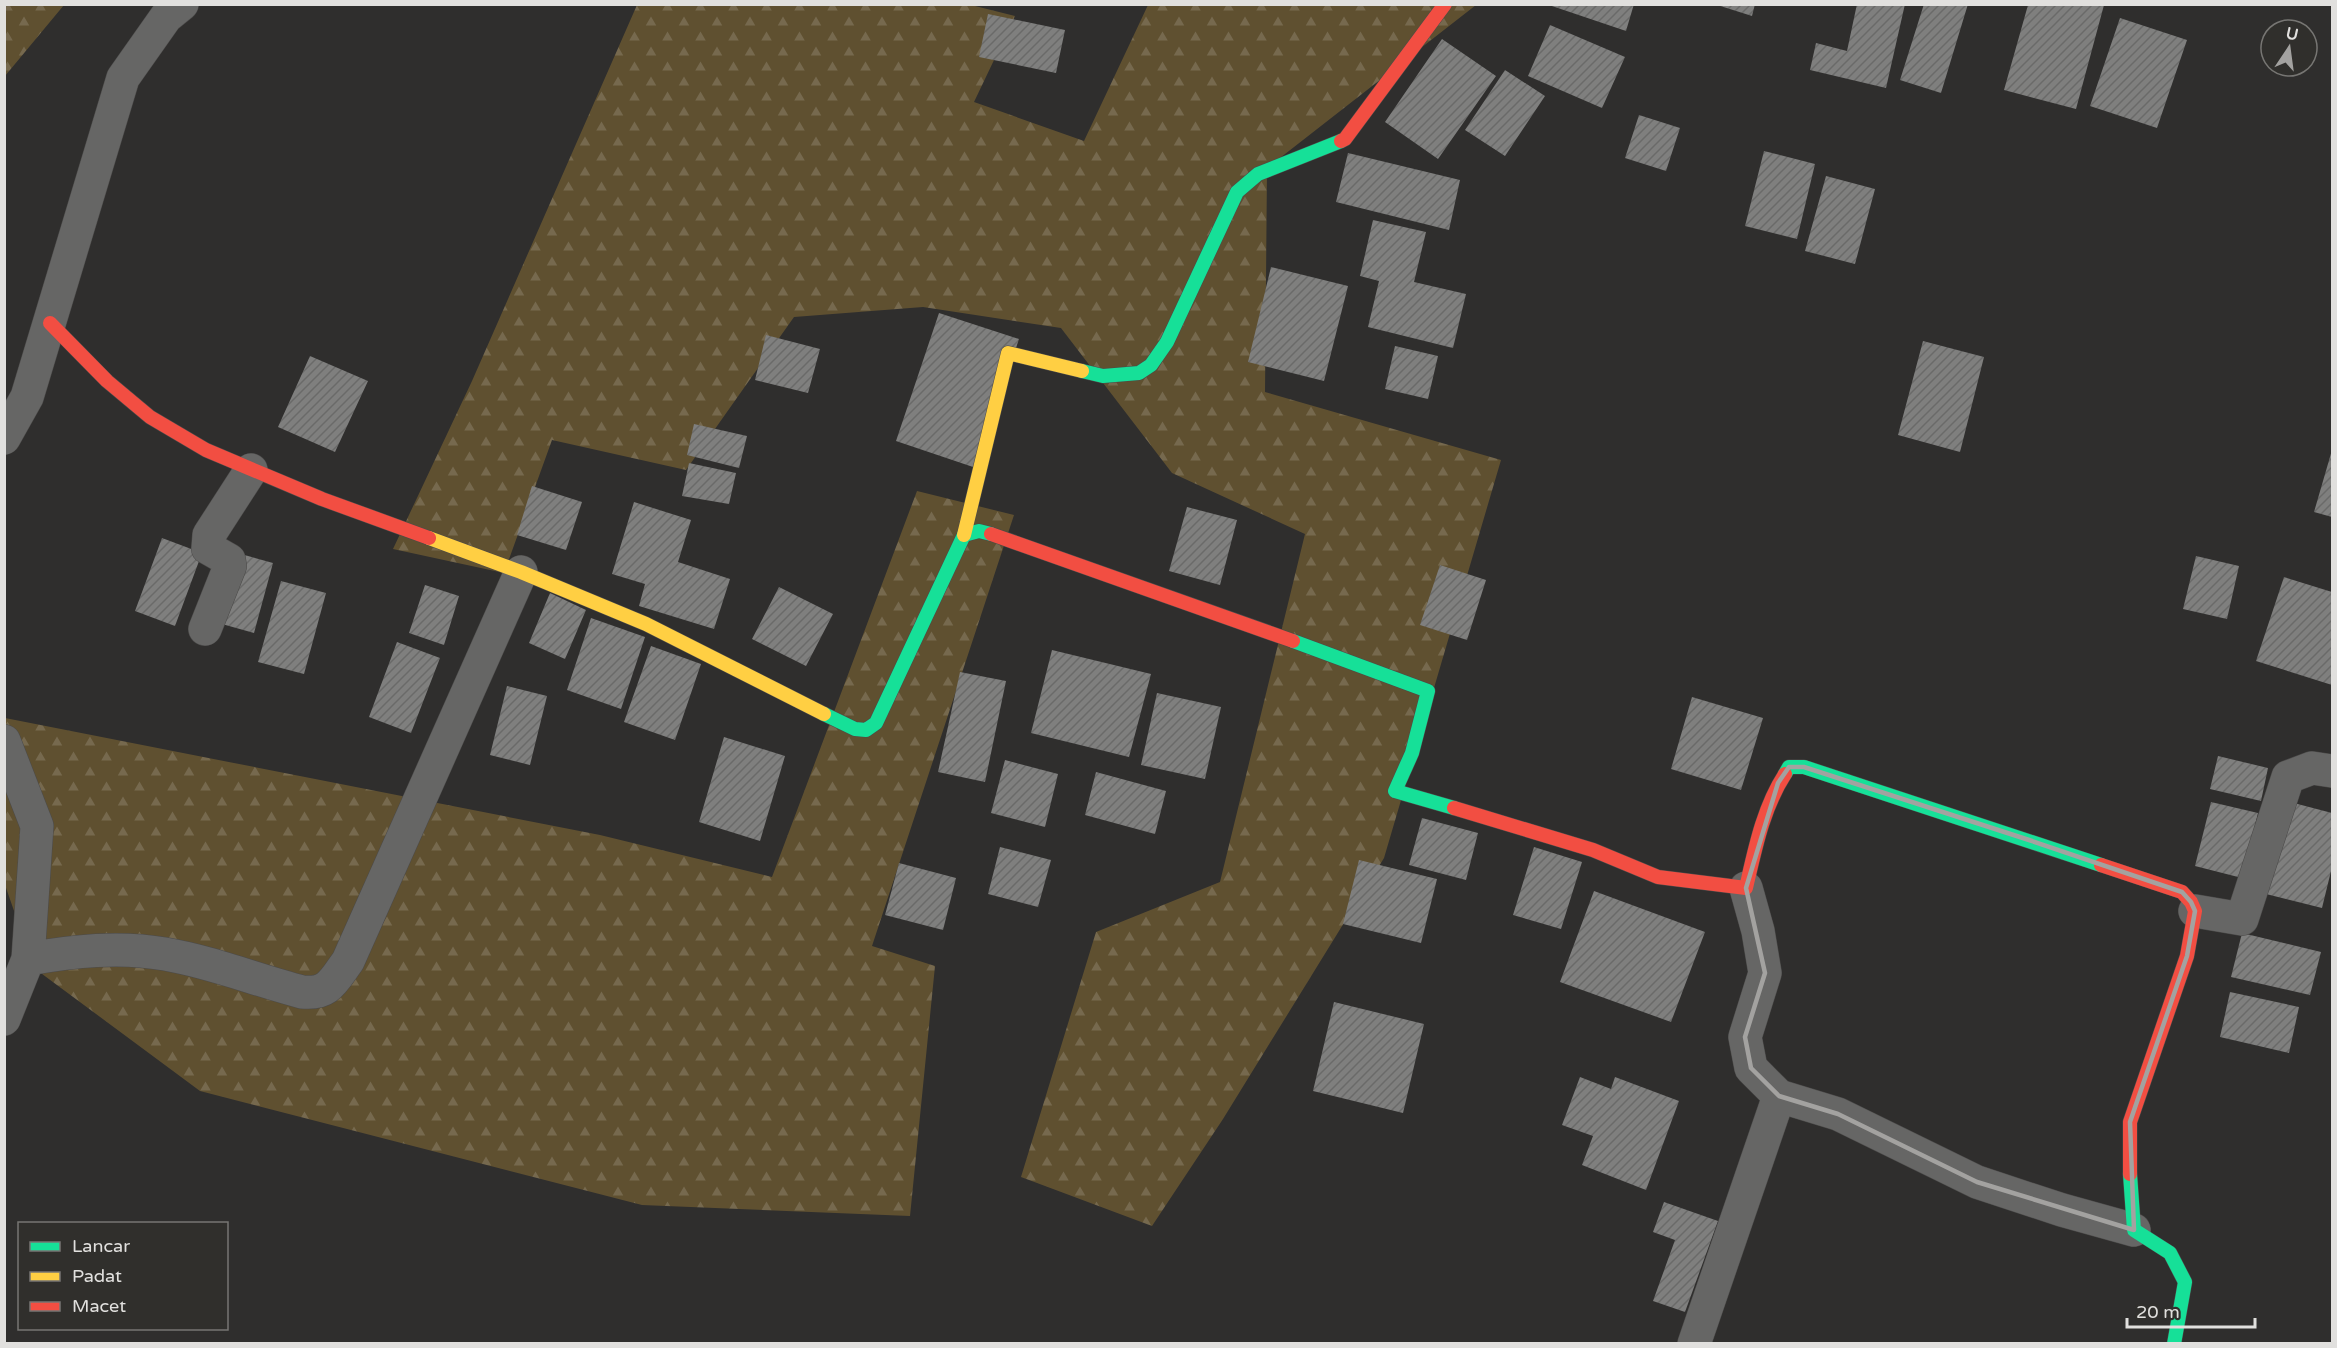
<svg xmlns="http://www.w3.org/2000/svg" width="2337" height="1348" viewBox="0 0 2337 1348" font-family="'Varela Round',sans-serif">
<defs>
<pattern id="forest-firs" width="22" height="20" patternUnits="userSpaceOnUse" patternTransform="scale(1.5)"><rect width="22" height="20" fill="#5f5030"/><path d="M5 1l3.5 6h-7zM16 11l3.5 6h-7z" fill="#76694e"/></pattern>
<pattern id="building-hatch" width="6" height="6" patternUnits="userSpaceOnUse" patternTransform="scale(1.5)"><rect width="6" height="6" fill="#7f7f7e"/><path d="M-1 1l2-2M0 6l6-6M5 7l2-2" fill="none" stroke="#6a6a69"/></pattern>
</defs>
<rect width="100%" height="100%" fill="#2f2e2d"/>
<!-- forest -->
<path fill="url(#forest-firs)" d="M5,4L64,5L5,76L4,5Z
M967,4L1015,16L974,102L1084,141L1148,5H1476L1267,168L1265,392L1501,460L1384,858L1223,1119L1152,1226L1021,1177L1096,932L1220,882L1305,534L1172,473L1061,328L923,307L794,317L686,470L552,440L504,573L393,549L472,381L637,5Z
M917,491L1014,515L872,946L935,966L910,1216L642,1205L200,1091L34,968L5,885V718L600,835L772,877Z"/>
<!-- building -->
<path fill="url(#building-hatch)" d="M1546,4H1634L1626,31Z
M1714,4H1755L1752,16Z
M1857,4H1905L1886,88L1810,70L1816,43L1847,51Z
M1924,4H1968L1941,93L1900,80Z
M2028,5H2104L2076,109L2004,90Z
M988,14L1065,30L1056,73L979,57Z
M2120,18L2187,40L2157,128L2090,106Z
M1550,25L1625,57L1602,108L1528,76Z
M1442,39L1496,76L1438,159L1385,122Z
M1505,70L1545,96L1505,156L1465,130Z
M1639,115L1680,128L1666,171L1625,158Z
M1764,151L1815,164L1797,239L1745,226Z
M1348,153L1460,180L1449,230L1336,202Z
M1826,176L1875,189L1855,264L1805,251Z
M1373,220L1426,232L1414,282L1466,294L1453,348L1368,327L1379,281L1360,276Z
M1271,267L1348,286L1324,381L1248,362Z
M939,313L1019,339L976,468L896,441Z
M766,335L820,349L808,393L755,380Z
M1923,341L1984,357L1960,452L1898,435Z
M1395,346L1438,356L1428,399L1385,389Z
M310,356L368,381L335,452L278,427Z
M694,424L747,436L739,468L687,455Z
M2332,450V517L2314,512Z
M689,463L736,473L729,504L682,496Z
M532,486L582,502L566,550L517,535Z
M634,502L691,520L678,562L730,579L714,629L639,606L645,584L612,574Z
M1187,507L1237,520L1220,585L1169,571Z
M162,538L202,553L175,626L135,611Z
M241,554L273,563L254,633L222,624Z
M2196,556L2239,566L2227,619L2183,609Z
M1440,565L1486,580L1467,640L1420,625Z
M2284,577L2332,592V685L2256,661Z
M281,581L326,593L304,674L258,662Z
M425,585L459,596L444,645L409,633Z
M779,587L833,614L806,666L752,639Z
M550,593L586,610L565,659L529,643Z
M591,618L645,637L621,709L567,690Z
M397,642L440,658L411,733L369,717Z
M651,646L701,664L675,740L624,722Z
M1052,650L1151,674L1129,757L1031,733Z
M960,672L1006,681L985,782L938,772Z
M507,686L547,696L530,765L490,755Z
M1157,693L1221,707L1205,779L1141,765Z
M1692,697L1763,718L1741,790L1671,769Z
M724,737L785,756L760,841L699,822Z
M2218,756L2268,768L2261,801L2210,789Z
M1005,760L1058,774L1045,827L991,813Z
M1096,772L1166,791L1155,834L1085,815Z
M2211,802L2258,813L2242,878L2195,866Z
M2290,802L2332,813V867L2322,908L2266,894Z
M1422,818L1478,833L1466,880L1409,865Z
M1000,847L1051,860L1038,907L988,894Z
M1534,847L1582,862L1561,929L1513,915Z
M1359,860L1437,879L1421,943L1343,924Z
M899,863L956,878L943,930L885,915Z
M1594,891L1705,932L1671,1022L1560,982Z
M2242,933L2321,952L2310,995L2231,977Z
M2230,992L2299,1007L2289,1053L2220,1037Z
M1334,1002L1424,1024L1403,1113L1313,1091Z
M1580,1077L1611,1089L1615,1077L1679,1101L1646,1190L1582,1165L1593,1136L1562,1125Z
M1664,1202L1718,1221L1685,1312L1653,1301L1675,1240L1653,1232Z"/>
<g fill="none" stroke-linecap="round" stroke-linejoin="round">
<defs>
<path id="street" d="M4,438L27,397L123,78L166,17L182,4
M205,629L230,566L229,560L208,548L209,535L251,470
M4,741L37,826L28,959L4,1019
M1746,888L1758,931L1765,973L1745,1037L1751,1068L1779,1096L1838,1114L1977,1182L2062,1210L2134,1230
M2195,911L2242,919L2288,777L2312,768L2332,771
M28,959C74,951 119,946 165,954C212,962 256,980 302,992C329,995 334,980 348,961L521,572
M1694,1344L1779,1096"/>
<path id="fast" d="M1082,371L1103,376L1139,373L1151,365L1167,342L1237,192L1258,174L1341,141
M1293,641L1428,691L1412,753L1395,791L1454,808
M824,714L855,729L866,730L876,723L964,535L979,531L991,534
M1785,774L1789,767H1804L2101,865
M2130,1174L2134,1230L2170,1253L2185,1282L2174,1344"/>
<path id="slow" d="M964,535L1008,353L1082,371
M429,538L521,572L646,624L824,714"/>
<path id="jam" d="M1341,141L1345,139L1445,4
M50,323L107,381L150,417L206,450L322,499L429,538
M991,534L1293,641
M1454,808L1593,850L1658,877L1746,888C1755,849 1763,808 1785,774
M2101,865L2182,892L2191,902L2195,911L2187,956L2130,1122V1174"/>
</defs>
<!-- street casing -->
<use href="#street" stroke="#4c4b4a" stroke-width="34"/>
<!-- fast casing -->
<use href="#fast" stroke="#4c4b4a" stroke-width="15"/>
<!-- slow casing -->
<use href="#slow" stroke="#4c4b4a" stroke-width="15"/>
<!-- jam casing -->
<use href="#jam" stroke="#4c4b4a" stroke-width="15"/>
<!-- street -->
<use href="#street" stroke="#666665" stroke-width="33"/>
<!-- fast -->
<use href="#fast" stroke="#16e098" stroke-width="14"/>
<!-- slow -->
<use href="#slow" stroke="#ffcf43" stroke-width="14"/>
<!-- jam -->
<use href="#jam" stroke="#f24e42" stroke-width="14"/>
</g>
<!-- marked area -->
<path fill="none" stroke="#a3a2a0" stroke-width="4.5" stroke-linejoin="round" d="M1789,767H1804L2029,840L2182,892L2191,902L2195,911L2187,956L2130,1122L2134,1230L1977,1182L1838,1114L1779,1096L1751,1068L1745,1037L1765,973L1746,888L1778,783Z"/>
<!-- border -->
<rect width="2337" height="1348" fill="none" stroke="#e1e0de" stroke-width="12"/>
<!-- legend -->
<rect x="18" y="1222" width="210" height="108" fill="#302f2c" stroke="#777673" stroke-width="1.5"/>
<rect x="30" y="1242" width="30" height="9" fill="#16e098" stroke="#777673" stroke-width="1.5"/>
<text x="72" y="1252" font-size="18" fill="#e1e0de">Lancar</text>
<rect x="30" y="1272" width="30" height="9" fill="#ffcf43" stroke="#777673" stroke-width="1.5"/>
<text x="72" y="1282" font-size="18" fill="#e1e0de">Padat</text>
<rect x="30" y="1302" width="30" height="9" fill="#f24e42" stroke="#777673" stroke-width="1.5"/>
<text x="72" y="1312" font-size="18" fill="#e1e0de">Macet</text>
<!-- north arrow -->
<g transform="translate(2289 48) rotate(13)"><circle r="28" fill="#302f2c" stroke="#777673" stroke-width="1.5"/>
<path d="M0-4.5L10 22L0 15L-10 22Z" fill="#a3a2a0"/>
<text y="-9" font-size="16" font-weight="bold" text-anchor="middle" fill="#e1e0de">U</text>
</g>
<!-- scale -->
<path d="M2127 1318v9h128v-9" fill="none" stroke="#e1e0de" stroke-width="3"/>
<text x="2136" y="1318" font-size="18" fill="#e1e0de" stroke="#302f2c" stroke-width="4.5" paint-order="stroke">20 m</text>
</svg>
